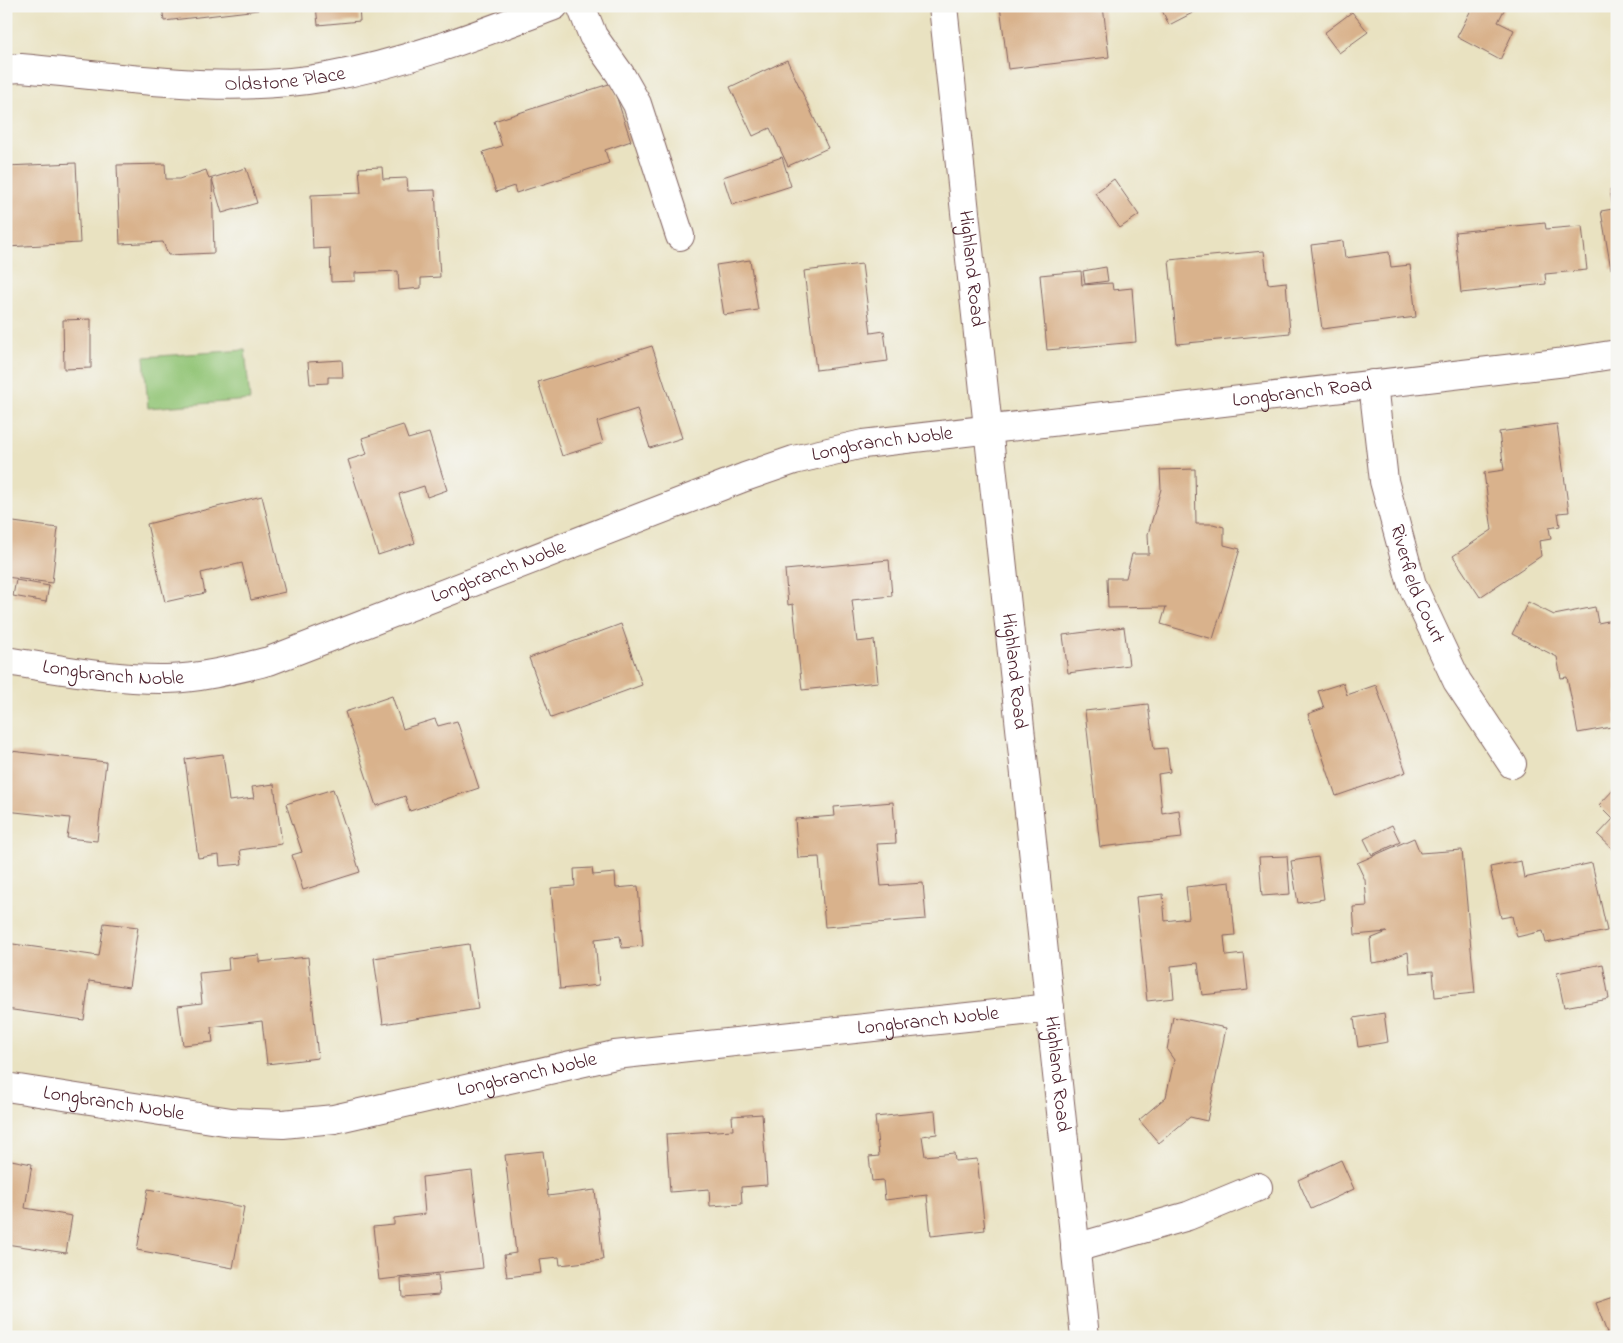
<svg xmlns="http://www.w3.org/2000/svg" width="1623" height="1343" viewBox="0 0 1623 1343" font-family="'Indie Flower',sans-serif">
<rect width="100%" height="100%" fill="#f6f6f2"/>
<filter id="ink" filterUnits="userSpaceOnUse"><feTurbulence type="fractalNoise" baseFrequency=".02" numOctaves="2"/><feDisplacementMap in="SourceGraphic" scale="10" xChannelSelector="R" yChannelSelector="G"/><feConvolveMatrix kernelMatrix="1 2 1 2 8 2 1 2 1" color-interpolation-filters="sRGB"/></filter>
<filter id="wash" filterUnits="userSpaceOnUse"><feTurbulence type="fractalNoise" baseFrequency=".0096" numOctaves="4" result="noise"/><feDisplacementMap in="SourceGraphic" scale="20" xChannelSelector="R" yChannelSelector="G"/><feGaussianBlur stdDeviation="1.12" result="paint"/><feColorMatrix in="noise" values="0 0 0 0 0 0 0 0 0 0 0 0 0 0 0 0 0 1.4 0 .05"/><feComposite in="paint" operator="in"/></filter>
<g filter="url(#wash)">
<rect width="100%" height="100%" fill="#e9e2c1"/>
<!-- green -->
<path fill="#92c576" stroke="#6e7250" d="M245,350L250,400L148,408L144,357Z"/>
<g id="blocks">
<!-- building -->
<path fill="#d9b28c" d="M162,6H258V10L164,21Z
M316,6H359L360,21L318,25Z
M1000,6H1103L1109,57L1008,69Z
M1160,6H1206L1169,25Z
M1473,6H1506L1498,22L1514,30L1500,60L1457,37Z
M1352,12L1368,32L1339,53L1324,33Z
M787,60L828,148L788,166L770,128L753,136L730,87Z
M612,83L631,141L605,150L609,163L516,193L514,186L496,192L483,152L502,146L494,121Z
M782,157L791,186L732,205L723,177Z
M76,163L80,243L6,247V166Z
M165,164L166,179H179L206,170L209,179L246,168L257,203L222,213L212,179L214,253L168,255L163,242L120,244L117,165Z
M382,167L383,179L407,178L408,191L435,190L440,277L421,278V288L399,290L398,271L355,273V281L331,282L330,248L313,249L311,195L361,193L359,168Z
M1114,179L1139,215L1120,228L1095,193Z
M1617,188V268L1611,269L1601,211L1613,209L1610,189Z
M1545,223L1546,229L1582,226L1587,270L1545,274L1546,284L1461,293L1455,232Z
M1343,241L1345,258L1389,252L1391,267L1410,265L1416,317L1322,329L1311,245Z
M1264,251L1268,284L1286,282L1290,333L1177,344L1169,260Z
M750,260L758,310L724,315L716,265Z
M862,264L871,333L884,331L888,361L816,370L804,271Z
M1106,267L1108,281L1085,284L1083,271Z
M1081,271L1082,285L1112,283L1113,290L1132,288L1136,342L1047,350L1040,275Z
M91,319V368L64,369L63,320Z
M652,346L682,438L650,448L637,409L597,422L603,443L562,456L538,382Z
M342,360L343,377H328V383L310,384L308,362Z
M1557,424L1569,512L1558,513L1560,526L1549,528L1551,539L1539,541L1541,556L1480,597L1453,556L1492,530L1484,473L1504,470L1499,432Z
M403,425L408,439L429,433L447,490L427,497L424,486L399,494L415,543L378,555L348,460L367,454L362,438Z
M1195,469L1196,524H1213L1224,527V545L1240,549L1213,639L1161,624L1166,607L1108,608L1107,578H1126L1132,554H1149L1148,534L1161,489L1160,470Z
M262,496L285,592L251,600L242,563L201,573L205,593L165,602L147,524Z
M6,521L58,528L52,583L6,577Z
M889,560L892,596L852,600L857,642L874,640L878,682L802,690L793,604L788,605L785,570Z
M16,580L49,586L46,602L13,596Z
M1528,602L1554,615L1595,607L1598,623L1617,619V713H1615L1617,726L1578,733L1567,677L1561,678L1557,657L1512,634Z
M621,624L642,685L551,718L529,658Z
M1124,627L1129,665L1068,673L1063,635Z
M1343,683L1347,695L1376,685L1406,772L1336,796L1308,714L1324,708L1318,691Z
M392,696L403,729L435,719L438,726L457,721L479,788L410,811L405,796L376,806L345,712Z
M1148,704L1154,749L1167,748L1170,772L1158,774L1162,813L1179,810L1182,838L1100,847L1085,711Z
M11,751L106,762L97,841L67,838L70,818L6,811Z
M223,754L229,801L254,798L252,787L274,784L282,844L240,850L242,864L220,866L219,855L198,858L185,759Z
M1617,786V853L1598,835L1613,819L1599,805Z
M333,789L360,872L303,890L292,855L302,852L286,804Z
M893,802L896,843L877,844L881,886L923,883L926,919L825,927L819,857L798,858L795,819L835,816L834,807Z
M1392,825L1400,842L1372,855L1364,839Z
M1414,838L1420,853L1462,850L1475,993L1435,997L1433,971L1410,973L1408,952L1385,961L1372,963L1370,939L1387,932L1355,935L1353,907L1367,906L1365,880L1357,863Z
M1287,856L1290,894L1262,896L1259,857Z
M1318,857L1324,899L1298,903L1291,861Z
M1521,861L1524,878L1592,863L1607,931L1546,943L1543,931L1517,937L1512,916L1501,918L1490,867Z
M592,868L593,875L615,873L616,888L638,886L643,946L622,948L620,936L595,939L599,985L560,989L551,888L575,886L574,869Z
M1230,882L1235,935L1224,936L1226,956L1244,954L1248,990L1202,995L1198,963L1171,966L1174,998L1147,1001L1136,897L1163,894L1165,921L1189,918L1186,887Z
M104,923L138,927L129,987L89,981L84,1020L6,1009V943L99,956Z
M469,944L478,1009L383,1024L374,958Z
M259,955V962L308,957L318,1058L267,1064L262,1021L211,1027L213,1042L183,1045L178,1006L202,1003L199,973L229,970L228,958Z
M1603,964L1609,999L1564,1007L1557,973Z
M1384,1013L1388,1042L1358,1047L1354,1018Z
M1173,1017L1226,1028L1207,1121L1190,1117L1159,1143L1139,1120L1166,1097L1174,1060L1167,1050Z
M935,1111L937,1134L922,1136L925,1156L954,1153L955,1161L977,1159L985,1230L931,1236L927,1195L885,1200L883,1180L872,1181L869,1157L879,1156L875,1117Z
M762,1114L767,1185L741,1187L742,1204L710,1206L709,1189L670,1192L666,1134L733,1130L732,1116Z
M543,1151L548,1196L595,1190L603,1260L560,1265L559,1257L539,1259L541,1273L507,1277L504,1255L516,1253L505,1155Z
M6,1159L32,1164L25,1208L72,1216L66,1253L6,1244Z
M1341,1160L1354,1189L1311,1209L1298,1180Z
M472,1171L483,1268L379,1280L373,1227L394,1225V1218L425,1214L422,1177Z
M148,1189L244,1207L233,1268L137,1250Z
M438,1275L440,1294L402,1297L401,1279Z
M1617,1296V1337H1597L1607,1333L1596,1303Z"/>
</g>
</g>
<g filter="url(#ink)">
<use href="#blocks" fill-opacity="0" stroke="#826360" stroke-width="1"/>
<g fill="none" stroke-linecap="round" stroke-linejoin="round">
<defs>
<g id="minor">
<path d="M581,6L593,36L620,74L637,104L680,236"/>
<path id="s1" d="M943,6L1085,1337"/>
<path id="s2" d="M6,69L21,68C122,77 226,95 327,77C406,63 480,34 554,6"/>
<path id="s3" d="M1373,384L1384,481L1412,585L1457,681L1512,764"/>
<path id="s4" d="M6,661C60,669 113,680 167,679C202,678 236,669 269,661L745,477L794,460L863,444L1566,362L1617,354"/>
<path id="s5" d="M6,1087L231,1122L283,1124L334,1119L615,1055L1050,1008"/>
<path d="M1075,1248L1188,1216L1258,1187"/>
</g>
</defs>
<!-- minor casing -->
<use href="#minor" stroke="#826360" stroke-width="30"/>
<!-- minor -->
<use href="#minor" stroke="#fff" stroke-width="28"/>
</g>
</g>
<g text-anchor="middle" dominant-baseline="central" stroke-width="5" stroke-linejoin="round" paint-order="stroke">
<!-- street labels -->
<g font-size="20" fill="#4a1f2b" stroke="#f6f6f2">
<text stroke="none"><textPath href="#s2" startOffset="280">Oldstone Place</textPath></text>
<text stroke="none"><textPath href="#s1" startOffset="264">Highland Road</textPath></text>
<text stroke="none"><textPath href="#s4" startOffset="1341">Longbranch Road</textPath></text>
<text stroke="none"><textPath href="#s4" startOffset="918">Longbranch Noble</textPath></text>
<text stroke="none"><textPath href="#s4" startOffset="512">Longbranch Noble</textPath></text>
<text stroke="none"><textPath href="#s3" startOffset="206">Riverfield Court</textPath></text>
<text stroke="none"><textPath href="#s4" startOffset="108">Longbranch Noble</textPath></text>
<text stroke="none"><textPath href="#s1" startOffset="669">Highland Road</textPath></text>
<text stroke="none"><textPath href="#s5" startOffset="934">Longbranch Noble</textPath></text>
<text stroke="none"><textPath href="#s1" startOffset="1074">Highland Road</textPath></text>
<text stroke="none"><textPath href="#s5" startOffset="529">Longbranch Noble</textPath></text>
<text stroke="none"><textPath href="#s5" startOffset="109">Longbranch Noble</textPath></text>
</g>
</g>
<!-- margin -->
<rect width="1623" height="1343" fill="none" stroke="#f6f6f2" stroke-width="25"/>
</svg>
